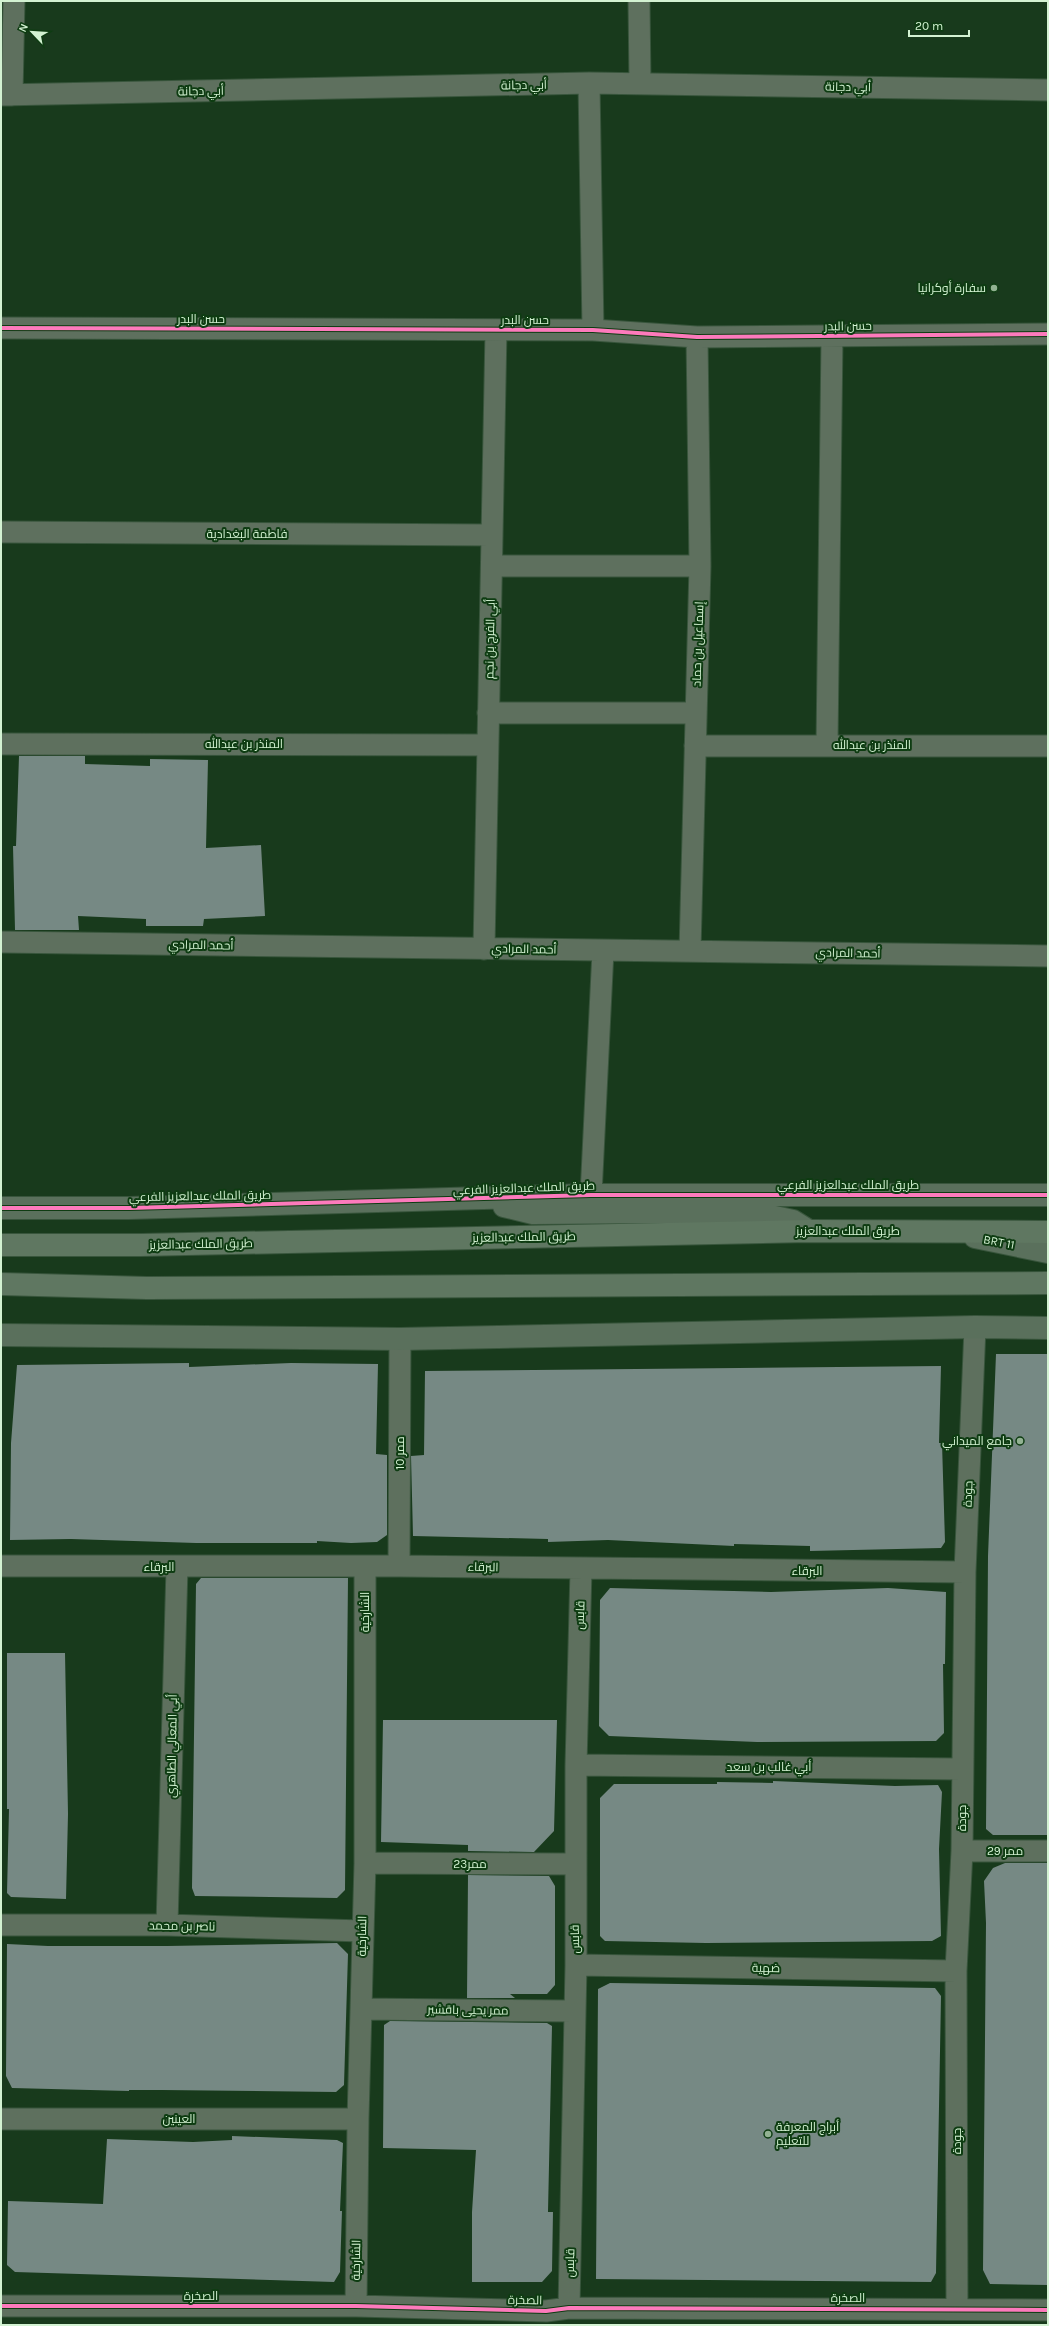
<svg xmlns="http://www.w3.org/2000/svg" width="1049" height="2326" viewBox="0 0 1049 2326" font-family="Karla,Cairo,sans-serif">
<rect width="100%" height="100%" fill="#183a1c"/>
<!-- building -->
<path fill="#768984" d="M19,756H85V764L150,766V759L208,760L206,848L261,845L265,916L204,919L203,926H146V919L78,916L79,930H15L13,846H16Z
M996,1354H1048V1835H993L986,1829L988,1556Z
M189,1363V1367L291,1363L378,1364L376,1454L387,1455V1535L377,1542L351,1543L317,1541V1543H196L71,1539L10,1540L11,1443L17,1365Z
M941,1366L939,1443H942L945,1542L941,1548L810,1551V1546L734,1544V1546L608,1540L548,1542V1539L413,1536L411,1456L424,1455L425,1371Z
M201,1578H348L345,1890L337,1898L195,1896L192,1888L196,1584Z
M610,1588L771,1592L888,1588L946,1592L945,1664H943L944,1733L936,1741L757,1742L609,1736L599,1726L600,1600Z
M7,1653H65L68,1814L66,1899L11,1897L7,1893L9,1809H7Z
M383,1720H557L554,1831L534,1852L468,1851V1845L381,1842Z
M773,1781L895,1786L938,1785L942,1792L939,1849L941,1936L932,1941L706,1943L605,1941L600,1936V1798L614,1784H717V1782L773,1783Z
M1005,1863H1048V2285L990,2284L983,2270L986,1923L984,1881L993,1868Z
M468,1875L549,1876L555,1886V1985L547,1994H510L515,1998H467Z
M337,1943L348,1954L344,2085L336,2092L162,2090H129V2091L12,2088L6,2076L7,1944L48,1946H167Z
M610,1983L935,1988L941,1996L936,2273L931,2282L596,2279L598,1989Z
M390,2021L547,2023L552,2026L548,2212H553L552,2271L542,2282H472V2212L476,2150L383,2148L384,2025Z
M232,2136L337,2140L343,2143L340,2211H342L340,2272L334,2282L15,2272L7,2265L8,2201L103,2204L107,2139L193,2142L232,2140Z"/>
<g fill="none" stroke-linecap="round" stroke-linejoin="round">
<defs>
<path id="street" d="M639,1L640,83
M589,83L593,330
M1,95L589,83L1048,90
M12,95L14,1
M1,328L593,330L697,337L1048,334
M1,532L492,535
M492,566H700
M488,713H696
M1,744L488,745
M827,745L832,337
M695,746H1048
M1,942L1048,956
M484,949L496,330
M690,951L700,566L697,337
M591,1195L603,951
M1,1566H399L965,1572
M399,1566L400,1339
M576,1765L961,1769
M962,1851H1048
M365,1863L575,1864
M1,1925H167L362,1931
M167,1925L177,1567
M576,1965L956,1971
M361,2009L574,2011
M1,2119H358
M1,2306H356L546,2311L569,2308L1048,2310
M356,2306L358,2119L365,1863V1567
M569,2308L576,1965V1765L581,1569
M957,2309L956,1971L962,1851L965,1572L975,1327"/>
<path id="secondary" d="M504,1206L533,1213L655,1212L770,1216L793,1221L809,1231
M1,1208H129L591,1195H1048
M975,1237L1048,1252
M1,1335L400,1339L975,1327L1048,1328"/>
<path id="primary" d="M1,1245H141L809,1231L1048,1232
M1,1284L147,1288L1048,1283"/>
</defs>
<!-- street casing -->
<use href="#street" stroke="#38553c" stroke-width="23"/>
<!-- secondary casing -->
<use href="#secondary" stroke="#38553c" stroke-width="24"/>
<!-- primary casing -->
<use href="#primary" stroke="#38553c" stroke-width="24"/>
<!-- street -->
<use href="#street" stroke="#5e705e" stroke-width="21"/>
<!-- secondary -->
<use href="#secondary" stroke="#5a705c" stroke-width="22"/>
<!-- primary -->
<use href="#primary" stroke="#5f7761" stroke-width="22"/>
<defs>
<path id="cycleway" d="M1,328L593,330L697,337L1048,334
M1,1208H129L591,1195H1048
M1,2306H356L546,2311L569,2308L1048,2310"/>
</defs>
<!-- cycleway casing -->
<use href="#cycleway" stroke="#0e3c12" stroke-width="6"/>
<!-- cycleway -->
<use href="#cycleway" stroke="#fd7abc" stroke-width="4"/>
</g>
<!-- markers -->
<g fill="#92b292" stroke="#0e3c12" stroke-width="1.5">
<circle cx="994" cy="288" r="4"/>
<circle cx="1020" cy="1441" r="4"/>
<circle cx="768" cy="2134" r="4"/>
</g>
<g text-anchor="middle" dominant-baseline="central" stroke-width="4" stroke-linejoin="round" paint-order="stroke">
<!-- street labels -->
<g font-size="12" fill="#d3f2d2" stroke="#0e3c12">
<text transform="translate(524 85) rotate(-1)">أبي دجانة</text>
<text transform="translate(848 87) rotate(1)">أبي دجانة</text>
<text transform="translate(201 91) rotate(-1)">أبي دجانة</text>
<text x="201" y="319">حسن البدر</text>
<text x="525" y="320">حسن البدر</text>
<text transform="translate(848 326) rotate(-1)">حسن البدر</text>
<text x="247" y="534">فاطمة البغدادية</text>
<text transform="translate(490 639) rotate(-89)">أبي الفرج بن نجم</text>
<text transform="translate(698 644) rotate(-88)">إسماعيل بن حماد</text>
<text x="244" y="744">المنذر بن عبدالله</text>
<text x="872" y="745">المنذر بن عبدالله</text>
<text transform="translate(201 945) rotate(1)">أحمد المرادي</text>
<text transform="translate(524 949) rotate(1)">أحمد المرادي</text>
<text transform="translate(848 953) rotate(1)">أحمد المرادي</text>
<text x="848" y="1185">طريق الملك عبدالعزيز الفرعي</text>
<text transform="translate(524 1188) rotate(-2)">طريق الملك عبدالعزيز الفرعي</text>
<text transform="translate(200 1196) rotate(-1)">طريق الملك عبدالعزيز الفرعي</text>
<text x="848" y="1231">طريق الملك عبدالعزيز</text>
<text transform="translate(524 1237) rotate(-1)">طريق الملك عبدالعزيز</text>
<text transform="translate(999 1242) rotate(11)">BRT 11</text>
<text transform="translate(201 1244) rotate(-1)">طريق الملك عبدالعزيز</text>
<text transform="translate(400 1453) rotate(-90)">ممر 10</text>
<text transform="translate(968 1494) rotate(-88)">جودة</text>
<text x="159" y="1567">البرقاء</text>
<text transform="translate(483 1567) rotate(1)">البرقاء</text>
<text x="807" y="1571">البرقاء</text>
<text transform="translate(365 1612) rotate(-90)">الشارخية</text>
<text transform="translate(580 1615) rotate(-88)">قابس</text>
<text transform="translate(172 1746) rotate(-89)">أبي المعالي الطاهري</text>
<text x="769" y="1767">أبي غالب بن سعد</text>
<text transform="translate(962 1818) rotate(-90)">جودة</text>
<text x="1005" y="1851">ممر 29</text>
<text x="470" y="1864">ممر23</text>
<text transform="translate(182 1926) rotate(1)">ناصر بن محمد</text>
<text transform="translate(362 1936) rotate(-89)">الشارخية</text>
<text transform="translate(575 1939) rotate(-91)">قابس</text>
<text transform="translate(766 1968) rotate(1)">ضهية</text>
<text transform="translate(468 2010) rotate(1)">ممر يحيى باقشير</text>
<text x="179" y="2119">العينين</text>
<text transform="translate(957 2141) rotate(-90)">جودة</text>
<text transform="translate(356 2260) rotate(-89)">الشارخية</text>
<text transform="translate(570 2263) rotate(-89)">قابس</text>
<text x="201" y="2296">الصخرة</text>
<text x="848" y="2298">الصخرة</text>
<text transform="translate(525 2300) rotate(1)">الصخرة</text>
</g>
<!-- poi labels -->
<g font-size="12" fill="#d3f2d2" stroke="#0e3c12" text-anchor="end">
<text x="986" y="288">سفارة أوكرانيا</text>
<text x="1012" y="1441">جامع الميداني</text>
<text x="776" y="2127" text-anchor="start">أبراج المعرفة<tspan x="776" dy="14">للتعليم</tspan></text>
</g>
</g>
<!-- border -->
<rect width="1049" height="2326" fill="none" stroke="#d3f2d2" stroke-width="4"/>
<!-- north arrow -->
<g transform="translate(32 32) rotate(295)" stroke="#0e3c12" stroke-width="3" paint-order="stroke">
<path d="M0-3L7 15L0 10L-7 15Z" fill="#d3f2d2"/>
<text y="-6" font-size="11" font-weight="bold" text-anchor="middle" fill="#d3f2d2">N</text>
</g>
<!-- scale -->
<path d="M909 30v6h60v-6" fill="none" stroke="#d3f2d2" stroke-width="2"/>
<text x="915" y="30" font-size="12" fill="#d3f2d2" stroke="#0e3c12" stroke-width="3" paint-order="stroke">20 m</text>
</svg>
